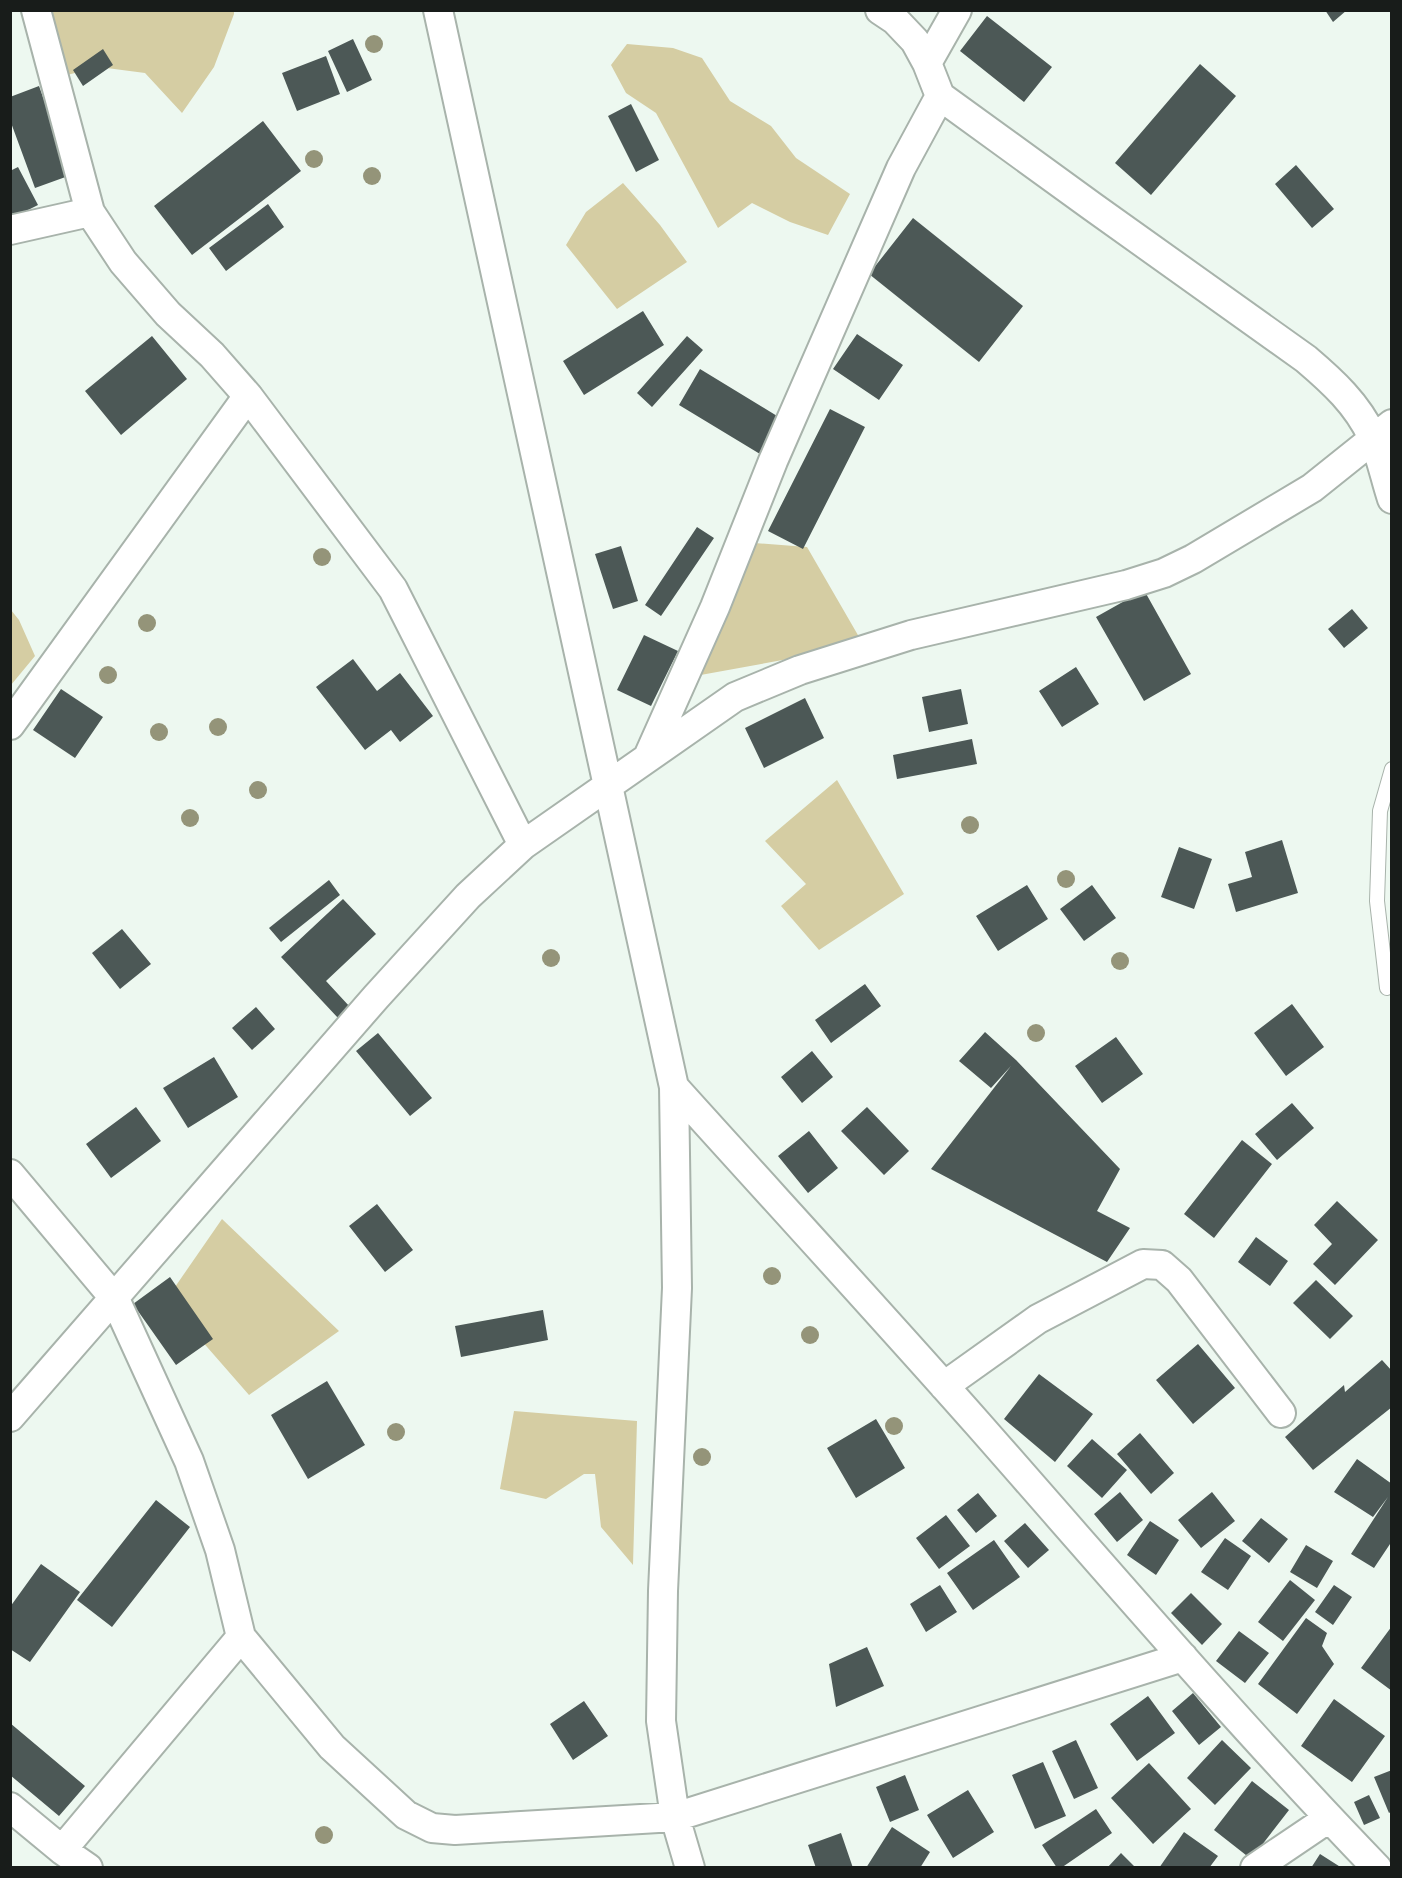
<svg xmlns="http://www.w3.org/2000/svg" width="1402" height="1878" viewBox="0 0 1402 1878" font-family="'Titillium Web',sans-serif">
<rect width="100%" height="100%" fill="#edf8f0"/>
<!-- green -->
<path fill="#d5cda3" d="M234,10V14L214,67L182,113L145,73L99,67L55,78L36,11Z
M627,44L673,48L702,58L730,101L771,126L796,158L850,194L828,235L790,222L752,203L718,228L656,113L626,93L611,65Z
M623,183L660,225L687,262L617,309L566,245L586,212Z
M741,542L807,547L866,649L799,657L684,678Z
M11,610L19,620L35,656L11,685Z
M837,780L904,894L819,950L781,906L806,884L765,841Z
M222,1219L339,1331L249,1395L166,1300Z
M514,1411L637,1421L633,1565L601,1527L595,1474H584L546,1499L500,1489Z"/>
<!-- building -->
<path fill="#4c5856" d="M1325,10H1347L1333,22Z
M987,16L1052,67L1024,102L960,51Z
M353,39L372,80L347,92L328,51Z
M103,49L113,65L83,86L73,70Z
M326,56L340,94L297,111L282,73Z
M1200,64L1236,96L1151,195L1115,163Z
M39,86L71,175L35,188L10,120V97Z
M631,104L659,160L636,172L608,116Z
M263,121L301,171L192,255L154,206Z
M1296,165L1334,209L1312,228L1275,184Z
M18,167L38,205L10,219V171Z
M268,204L284,227L226,271L209,248Z
M913,218L1023,306L979,362L869,274Z
M643,311L664,345L584,395L563,361Z
M857,334L903,365L879,400L833,369Z
M152,336L187,379L121,435L85,391Z
M687,336L703,350L652,407L637,393Z
M700,369L782,419L760,454L679,405Z
M830,409L865,427L803,549L768,531Z
M697,527L714,538L661,616L645,605Z
M621,546L638,601L613,609L595,554Z
M1144,590L1191,674L1144,701L1096,617Z
M1352,609L1368,628L1344,648L1328,629Z
M644,635L678,651L651,706L617,690Z
M353,659L377,691L400,673L433,716L400,742L391,730L365,750L316,687Z
M1076,667L1099,704L1062,727L1039,691Z
M61,689L103,717L75,758L33,730Z
M961,689L968,724L929,732L922,697Z
M805,698L824,738L764,768L745,728Z
M972,739L977,764L897,779L893,755Z
M1282,840L1298,893L1236,912L1228,884L1252,877L1245,852Z
M1179,847L1212,859L1194,909L1161,897Z
M329,880L340,895L281,942L269,928Z
M1027,885L1048,919L998,951L976,916Z
M1092,885L1116,918L1084,941L1060,909Z
M343,899L376,934L326,981L350,1007L338,1018L281,957Z
M122,929L151,964L120,989L92,953Z
M865,984L881,1006L831,1043L815,1020Z
M1292,1004L1324,1047L1286,1076L1254,1033Z
M256,1007L275,1029L252,1050L232,1028Z
M985,1032L1016,1060L1120,1169L1097,1211L1130,1228L1107,1262L931,1169L1011,1066L991,1088L959,1061Z
M378,1033L432,1098L410,1116L356,1051Z
M1116,1037L1143,1074L1102,1103L1075,1066Z
M812,1051L833,1077L802,1103L781,1077Z
M214,1057L238,1097L188,1128L163,1088Z
M1292,1103L1314,1128L1277,1160L1255,1134Z
M136,1107L161,1141L111,1178L86,1144Z
M867,1107L909,1151L884,1175L841,1131Z
M809,1131L838,1168L808,1193L778,1156Z
M1242,1140L1272,1164L1214,1238L1184,1214Z
M1337,1201L1378,1240L1335,1285L1313,1264L1332,1244L1314,1225Z
M377,1204L413,1250L385,1272L349,1226Z
M1256,1237L1288,1261L1270,1286L1238,1262Z
M170,1277L213,1339L176,1365L133,1304Z
M1316,1280L1353,1316L1330,1339L1293,1303Z
M543,1310L548,1340L461,1357L455,1326Z
M1198,1344L1235,1388L1193,1424L1156,1380Z
M1382,1360L1392,1371V1407L1313,1470L1285,1437L1344,1385L1345,1392Z
M1039,1374L1093,1414L1055,1462L1004,1419Z
M327,1381L365,1445L308,1479L271,1415Z
M876,1419L905,1468L856,1498L827,1448Z
M1140,1433L1174,1473L1151,1494L1117,1454Z
M1092,1439L1127,1470L1102,1498L1067,1466Z
M1357,1459L1392,1484V1541L1374,1568L1351,1554L1388,1497L1373,1517L1334,1492Z
M1120,1492L1143,1520L1117,1542L1094,1514Z
M1212,1492L1235,1521L1201,1548L1178,1520Z
M978,1493L997,1516L976,1533L957,1510Z
M156,1500L190,1527L112,1627L77,1600Z
M946,1515L970,1546L939,1569L916,1538Z
M1261,1518L1288,1539L1269,1563L1242,1541Z
M1150,1521L1179,1540L1156,1575L1127,1555Z
M1025,1523L1049,1550L1028,1568L1004,1541Z
M1225,1538L1251,1556L1228,1590L1201,1572Z
M994,1540L1020,1577L973,1610L947,1573Z
M1306,1545L1333,1561L1317,1588L1290,1572Z
M41,1564L80,1592L30,1662L10,1649V1607Z
M1290,1580L1315,1600L1283,1641L1258,1622Z
M940,1585L957,1612L926,1632L910,1604Z
M1334,1585L1352,1597L1333,1625L1315,1612Z
M1191,1593L1222,1624L1202,1645L1171,1613Z
M1306,1618L1327,1633L1322,1646L1334,1664L1297,1714L1258,1684Z
M1392,1626V1691L1361,1668Z
M1239,1631L1269,1653L1245,1683L1216,1661Z
M867,1647L884,1686L836,1707L829,1664Z
M1193,1693L1221,1727L1199,1745L1172,1711Z
M1148,1696L1175,1733L1137,1761L1110,1724Z
M1334,1699L1385,1736L1352,1782L1301,1746Z
M584,1701L608,1736L573,1760L550,1724Z
M10,1723L85,1786L59,1816L10,1775Z
M1076,1740L1098,1788L1074,1799L1052,1751Z
M1222,1740L1251,1768L1215,1805L1187,1778Z
M1043,1762L1066,1816L1035,1829L1012,1775Z
M1149,1763L1191,1809L1153,1844L1111,1798Z
M1392,1770V1811L1389,1813L1374,1777Z
M905,1775L919,1810L890,1822L876,1787Z
M1252,1781L1289,1810L1251,1859L1214,1830Z
M968,1790L994,1832L953,1858L927,1815Z
M1369,1795L1380,1818L1364,1825L1354,1802Z
M1096,1809L1112,1833L1061,1868H1057L1042,1845Z
M892,1827L930,1852L920,1868H866Z
M1184,1832L1218,1856L1209,1868H1159Z
M841,1833L853,1868H816L808,1845Z
M1121,1853L1136,1868H1107Z
M1320,1854L1342,1868H1311Z"/>
<g fill="none" stroke-linecap="round" stroke-linejoin="round">
<defs>
<path id="service" d="M1387,988L1377,901L1380,811L1392,769"/>
<path id="minor" d="M36,10L90,212L123,262L168,314L212,355L248,396L393,589L523,845
M438,10L674,1087L677,1288L663,1591L661,1721L675,1817L690,1868
M880,10L895,20L915,41L927,63L940,96L1093,207L1306,359C1333,382 1357,404 1372,436C1381,456 1385,478 1392,499
M927,63L957,10
M10,230L90,212
M10,725L248,396
M648,757L715,607L773,461L901,168L940,96
M674,1087C775,1199 878,1311 978,1424C1109,1573 1239,1725 1377,1868
M10,1174L115,1299L189,1461L220,1550L241,1637L332,1747L406,1815L432,1828L455,1830L675,1817L1183,1657
M944,1386L1038,1319L1143,1264L1162,1265L1179,1280L1281,1413
M10,1417L376,997L468,896L523,845L735,697L800,670L911,635L1126,585L1164,573L1193,559L1312,488L1392,424
M10,1807L62,1850L88,1868
M62,1850L241,1637
M1255,1868L1329,1818"/>
</defs>
<!-- service casing -->
<use href="#service" stroke="#a8b3ab" stroke-width="16"/>
<!-- minor casing -->
<use href="#minor" stroke="#a8b3ab" stroke-width="32"/>
<!-- service -->
<use href="#service" stroke="#fff" stroke-width="14"/>
<!-- minor -->
<use href="#minor" stroke="#fff" stroke-width="28"/>
</g>
<!-- trees -->
<g fill="#949479">
<circle cx="374" cy="44" r="9"/>
<circle cx="314" cy="159" r="9"/>
<circle cx="372" cy="176" r="9"/>
<circle cx="322" cy="557" r="9"/>
<circle cx="147" cy="623" r="9"/>
<circle cx="108" cy="675" r="9"/>
<circle cx="218" cy="727" r="9"/>
<circle cx="159" cy="732" r="9"/>
<circle cx="258" cy="790" r="9"/>
<circle cx="190" cy="818" r="9"/>
<circle cx="970" cy="825" r="9"/>
<circle cx="1066" cy="879" r="9"/>
<circle cx="551" cy="958" r="9"/>
<circle cx="1120" cy="961" r="9"/>
<circle cx="1036" cy="1033" r="9"/>
<circle cx="772" cy="1276" r="9"/>
<circle cx="810" cy="1335" r="9"/>
<circle cx="894" cy="1426" r="9"/>
<circle cx="396" cy="1432" r="9"/>
<circle cx="702" cy="1457" r="9"/>
<circle cx="324" cy="1835" r="9"/>
</g>
<!-- border -->
<rect width="1402" height="1878" fill="none" stroke="#181c1a" stroke-width="24"/>
</svg>
